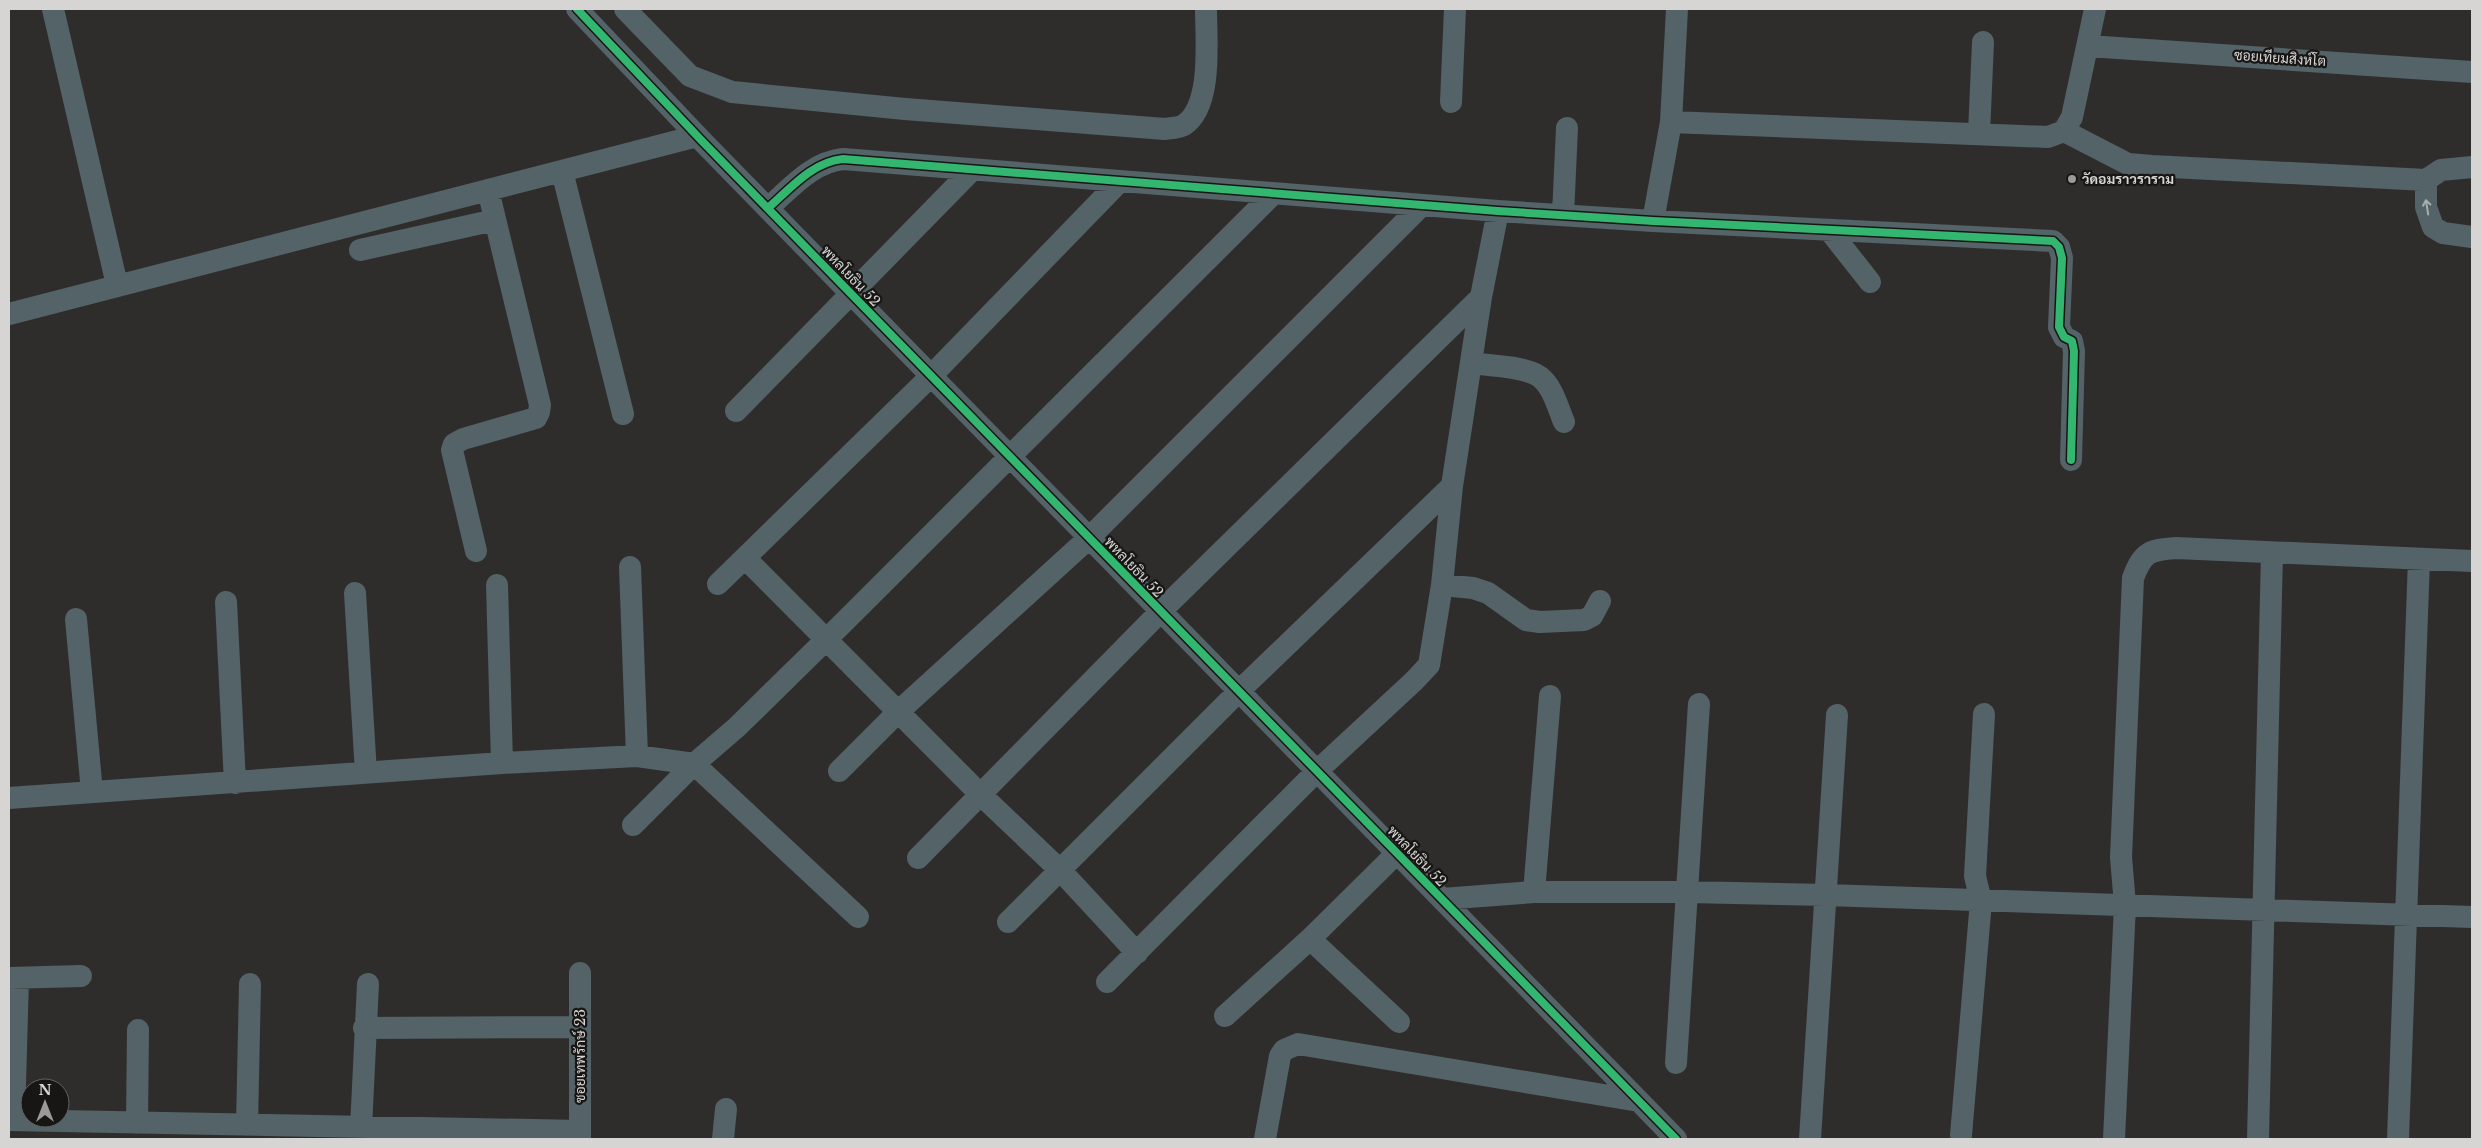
<svg xmlns="http://www.w3.org/2000/svg" width="2481" height="1148" viewBox="0 0 2481 1148" font-family="'Libre Baskerville',Sarabun,serif">
<rect width="100%" height="100%" fill="#2f2d2c"/>
<g fill="none" stroke-linecap="round" stroke-linejoin="round">
<!-- minor -->
<path stroke="#546367" stroke-width="22" d="M53,9L117,285
M577,9L702,141L1676,1139
M625,9L690,76L732,92L905,109L1165,129C1170,128 1179,128 1184,125C1213,106 1206,39 1206,9
M2088,46L2472,72
M1451,102L1455,9
M1671,122L2048,137L2064,131L2072,117L2095,9
M2064,131L2128,164L2152,166L2426,180L2441,170L2472,167
M1979,134L1983,42
M562,171L623,414
M2426,180V207L2433,227L2443,233L2472,237
M768,208C790,189 812,162 843,159L1498,211L1653,221L2053,241L2059,247L2062,258L2059,327L2064,337L2072,341L2074,351L2071,460
M1563,215L1567,128
M1653,221L1671,122L1677,9
M1829,230L1870,282
M360,250L495,220
M9,314L697,136
M1471,363C1489,366 1526,366 1540,377C1553,387 1558,408 1564,422
M736,411L972,170
M476,551L452,450L454,444L463,439L536,418L539,412L540,405L488,190
M745,558L980,794L1061,871L1137,953
M630,567L637,756
M718,584L931,376L1119,182
M497,585L502,763
M1442,585L1473,588L1488,593L1526,620L1540,622L1584,620L1592,616L1600,601
M355,593L366,773
M226,602L235,783
M76,619L92,792
M839,771L898,712L1089,538L1422,205
M9,798L502,763L637,756L694,764L858,917
M633,825L694,764L737,727L839,627L1273,194
M918,858L1160,612L1481,297
M1534,892L1550,696
M1442,899L1534,892H1687L1826,895L2472,917
M1008,922L1239,691L1452,486
M1310,939L1399,1022
M580,973V1139
M9,978L81,976
M1107,982L1317,771L1414,681L1429,665L1442,585L1452,486L1481,297L1498,211
M1225,1016L1310,939L1397,853
M364,1028L580,1027
M1676,1063L1699,704
M9,1120L580,1131
M14,1120L18,978
M137,1123L138,1030
M247,1125L250,984
M361,1128L368,984
M1961,1135L1981,901L1975,876L1984,714
M723,1139L726,1109
M1265,1139L1280,1056L1284,1050L1298,1044L1639,1101
M1810,1139L1837,715
M2114,1139L2125,905L2121,857L2133,578C2143,552 2149,550 2176,548L2472,561
M2258,1139L2272,553
M2398,1139L2419,559"/>
<defs>
<path id="cycleway" d="M577,9L702,141L1676,1139
M768,208C790,189 812,162 843,159L1498,211L1653,221L2053,241L2059,247L2062,258L2059,327L2064,337L2072,341L2074,351L2071,460"/>
</defs>
<!-- cycleway casing -->
<use href="#cycleway" stroke="#171615" stroke-width="11"/>
<!-- cycleway -->
<use href="#cycleway" stroke="#33b770" stroke-width="8"/>
</g>
<!-- one-way arrows -->
<defs><path id="oneway-shaft" d="M-6 0H5M1.5-3L5.5 0L1.5 3" fill="none" stroke-width="1.6" stroke-linecap="round" stroke-linejoin="round" transform="scale(1.25)"/></defs>
<use stroke="#a8adad" href="#oneway-shaft" transform="translate(2427 207) rotate(-99)"/>
<!-- markers -->
<circle fill="#9c9a99" stroke="#171615" stroke-width="2" cx="2072" cy="179" r="5"/>
<g text-anchor="middle" dominant-baseline="central" stroke-width="4.5" stroke-linejoin="round" paint-order="stroke">
<!-- street labels -->
<g font-size="14" fill="#d6d5d3" stroke="#171615">
<text transform="translate(2280 58) rotate(4)">ซอยเทียมสิงห์โต</text>
<text transform="translate(851 276) rotate(46)">พหลโยธิน 52</text>
<text transform="translate(1134 567) rotate(46)">พหลโยธิน 52</text>
<text transform="translate(1417 856) rotate(46)">พหลโยธิน 52</text>
<text transform="translate(580 1056) rotate(-90)">ซอยเทพรักษ์ 23</text>
</g>
<!-- poi labels -->
<g font-size="14" font-weight="bold" fill="#d6d5d3" stroke="#171615" text-anchor="start">
<text x="2082" y="179">วัดอมราวราราม</text>
</g>
</g>
<!-- border -->
<rect width="2481" height="1148" fill="none" stroke="#d6d5d3" stroke-width="20"/>
<!-- north arrow -->
<g transform="translate(45 1103)"><circle r="24" fill="#171615" stroke="#636261"/>
<path d="M0-4L9 19L0 12L-9 19Z" fill="#9c9a99"/>
<text y="-8" font-size="14" font-weight="bold" text-anchor="middle" fill="#d6d5d3">N</text>
</g>
</svg>
